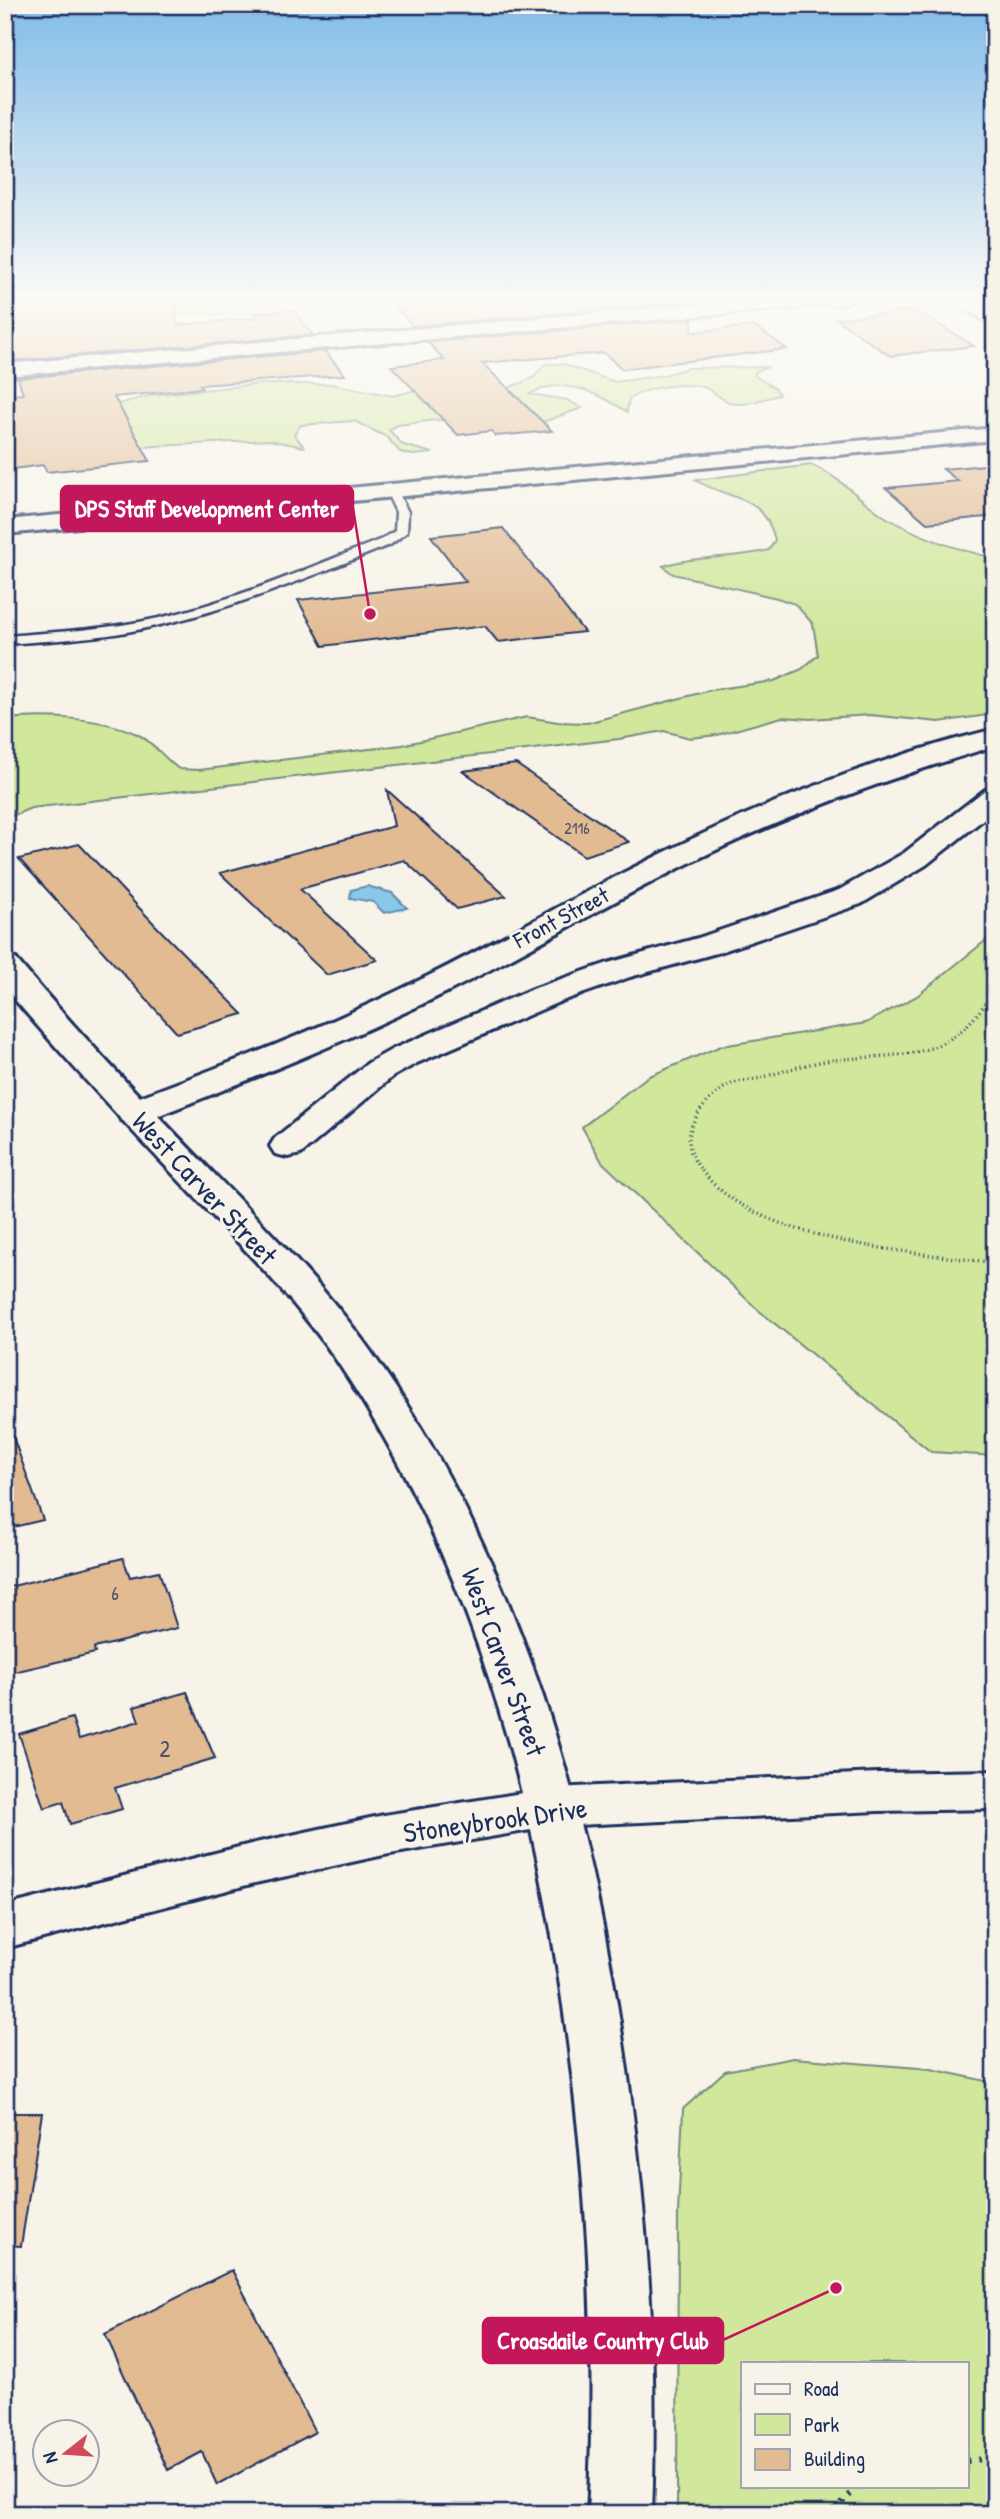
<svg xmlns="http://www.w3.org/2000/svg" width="1000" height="2519" viewBox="0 0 1000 2519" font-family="'Patrick Hand',sans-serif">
<rect width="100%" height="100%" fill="#f7f3e8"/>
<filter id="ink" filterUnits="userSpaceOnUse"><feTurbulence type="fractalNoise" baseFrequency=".0143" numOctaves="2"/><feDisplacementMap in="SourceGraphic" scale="14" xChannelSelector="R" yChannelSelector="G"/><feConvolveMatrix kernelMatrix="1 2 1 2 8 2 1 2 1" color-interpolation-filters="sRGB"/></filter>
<g filter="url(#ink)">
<!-- green -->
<path fill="#d0e79c" stroke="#768b7d" stroke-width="2" fill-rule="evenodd" d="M201,297L236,305C236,305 229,312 229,313C221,317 165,313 150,313L171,301Z
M545,364H563L615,382L665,375L687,368L768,367L755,372V376L776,389L779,395C766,398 749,405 736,404C723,403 714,390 703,387C681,382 647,387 629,399L627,412C598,393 563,375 530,394L567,400L582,408L543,422L525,418L481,422L435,420L398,425L389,430L403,445L433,453L413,455L400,452L387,437L354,421L301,425L294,434L304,447L269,440L122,448L96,410L152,395L261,384H331L393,396L420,389L491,395L533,378Z
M811,465C840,476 861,502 887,518C920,537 958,550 995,558V714L939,722L870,715L810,719L782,717L717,735L690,738L664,731L619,739L31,808L5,819V719C45,715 99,717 137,734C154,742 163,758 179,769L199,770L402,745L527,717L558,722L587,723L711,690L774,681L802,669L818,655L813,624L795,604L777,598L673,574L663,566C698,555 734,559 769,550L775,540C764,493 730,501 695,480Z
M995,933V1456L931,1452L757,1309L602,1162L582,1127L647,1077L721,1046L866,1023L917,996Z
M793,2058L931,2069L995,2083V2514H677L678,2213L683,2109L725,2071ZM743,2363H967V2486H743Z"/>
<!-- water -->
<path fill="#8ac8ea" stroke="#5e8bb2" stroke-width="2" d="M367,886L392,893L407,908L384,913L373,902L350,898L351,890Z"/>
<!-- building -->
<path fill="#e2bb93" stroke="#1b2f5e" stroke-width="2" d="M5,297H175L177,325L258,318L254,313L292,310L313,335L12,361L5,339Z
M433,297H691V302L413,326L390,301Z
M915,310L974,346L890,356L836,319Z
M692,319V332L754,326L787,349L622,369L604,353L482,363L552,431L495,436L492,431L458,435L391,366L444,360L428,342Z
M325,351L345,375L200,385L202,388L114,397L150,461L47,472L43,465L5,470V396L23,394L18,378Z
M995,464V516L927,523L886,488L958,481L943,469Z
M503,528L584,632L498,642L485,626L323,646L298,600L466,582L431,536Z
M516,764L629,842L584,856L463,771Z
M387,790L506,896L457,909L404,860L300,889L377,960L327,975L220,873L394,826Z
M79,844L160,930L243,1014L177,1033L19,859Z
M5,1426H9L43,1520L5,1529Z
M123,1558L130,1577L159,1571L177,1628L94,1648L95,1653L5,1674V1588Z
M187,1692L215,1758L115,1788L122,1809L70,1824L63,1802L44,1808L19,1734L72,1718L79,1739L139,1721L134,1707Z
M5,2113H42L21,2246L5,2245Z
M232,2270L315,2432L217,2485L202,2452L168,2470L105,2334Z"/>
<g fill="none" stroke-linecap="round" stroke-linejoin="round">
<defs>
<path id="lane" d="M388,489H396L408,512L407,532L390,545C304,579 219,615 127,632C87,639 46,641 5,644V636C57,632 109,629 159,618C236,600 309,568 382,539L395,531L396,512L386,491Z"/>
<path id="street" d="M785,297H856L847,303L5,376V364Z
M945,297H968L995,313V327Z
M995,729V746C888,778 783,816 683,866C603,906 525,953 445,993C348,1041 247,1081 147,1120L134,1123L121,1120L116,1112L121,1104C224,1066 326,1027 424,978C505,938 582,892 663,853C768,801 881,757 995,729Z
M995,787V810L926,865L861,904L720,952L630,977L559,1002L417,1063L392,1077L301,1154L288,1157L275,1154L270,1146L275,1138L368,1063L393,1049L535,988L608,963L698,938L839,890L904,853L985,790Z
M995,1771V1809L878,1811L554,1826L384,1855L255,1883L5,1948V1906L255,1843L384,1815L554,1788L878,1773Z"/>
<path id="secondary" d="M995,428V440L5,534V520Z
M5,956L16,959C80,1035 149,1107 218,1178C269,1231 321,1283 364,1342C521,1557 593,1817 628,2077C648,2222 658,2367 652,2514H588C596,2370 590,2227 573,2084C544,1829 482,1577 337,1361C296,1300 243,1248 193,1195C133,1132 73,1068 17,1002L5,987Z"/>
</defs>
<!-- lane casing -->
<use href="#lane" stroke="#1b2f5e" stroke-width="5"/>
<!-- street casing -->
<use href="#street" stroke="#1b2f5e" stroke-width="6"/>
<!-- secondary casing -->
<use href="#secondary" stroke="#1b2f5e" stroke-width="6"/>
<!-- path-far1 -->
<path stroke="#1b2f5e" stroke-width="3.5" stroke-dasharray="1 3.5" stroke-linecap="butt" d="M995,988C949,1067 905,1051 826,1061C804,1064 782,1072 760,1078C750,1081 738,1080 729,1085C711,1094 690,1118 689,1139C689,1155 697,1165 706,1176C765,1244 910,1251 995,1263"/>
<!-- path -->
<path stroke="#1b2f5e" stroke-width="6" stroke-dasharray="2.5 8" stroke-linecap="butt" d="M967,2461L995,2457
M841,2514L843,2501L860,2486"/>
<!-- lane -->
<use href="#lane" fill="#f7f3e8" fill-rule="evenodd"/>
<!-- street -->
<use href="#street" fill="#f7f3e8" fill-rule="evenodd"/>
<!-- secondary -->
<use href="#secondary" fill="#f7f3e8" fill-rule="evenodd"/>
</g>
</g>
<!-- sky -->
<linearGradient id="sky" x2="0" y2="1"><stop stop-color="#82bce9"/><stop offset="0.46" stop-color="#fbfaf5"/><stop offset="1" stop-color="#fbfaf5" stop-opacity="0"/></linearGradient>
<rect width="1000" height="650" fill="url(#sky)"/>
<g text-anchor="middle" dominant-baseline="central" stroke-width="6" stroke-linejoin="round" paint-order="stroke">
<!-- far-number labels -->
<g font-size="16" fill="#4d526b">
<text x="577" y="828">2116</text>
</g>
<!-- number labels -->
<g font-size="19" fill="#4d526b">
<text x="115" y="1593">6</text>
</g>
<!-- street labels -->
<g font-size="23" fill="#1b2f5e" stroke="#f7f3e8">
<text transform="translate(561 917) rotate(-28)">Front Street</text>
</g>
<!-- near-number labels -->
<g font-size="23" fill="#4d526b">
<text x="165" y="1748">2</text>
</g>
<!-- near-street labels -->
<g font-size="28" fill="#1b2f5e" stroke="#f7f3e8">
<text transform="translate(205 1188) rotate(47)">West Carver Street</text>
<text transform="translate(504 1662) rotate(70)">West Carver Street</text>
<text transform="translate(495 1820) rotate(-8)">Stoneybrook Drive</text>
</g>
</g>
<!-- callouts -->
<path fill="none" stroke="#c2185b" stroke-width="2.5" d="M370 614L353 508M836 2288L723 2340"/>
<g fill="#c2185b" stroke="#f7f3e8" stroke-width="2.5">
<circle cx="370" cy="614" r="7"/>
<circle cx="836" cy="2288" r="7"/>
</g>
<g fill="#c2185b" stroke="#c2185b" stroke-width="2.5">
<rect x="61" y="486" width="292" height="45" rx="7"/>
<rect x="483" y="2318" width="240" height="45" rx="7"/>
</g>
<g font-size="24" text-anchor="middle" font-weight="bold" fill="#fff">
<text x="207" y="517">DPS Staff Development Center</text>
<text x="603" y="2349">Croasdaile Country Club</text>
</g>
<!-- margin -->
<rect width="1000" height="2519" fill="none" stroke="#f7f3e8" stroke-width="28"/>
<rect x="14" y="14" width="972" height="2491" fill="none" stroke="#1b2f5e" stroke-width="2.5" filter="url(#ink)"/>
<!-- legend -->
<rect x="741" y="2362" width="228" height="126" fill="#f7f3e8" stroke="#9fa5b1" stroke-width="2"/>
<rect x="755" y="2384" width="35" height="10" fill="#f7f3e8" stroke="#9fa5b1" stroke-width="2"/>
<text x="804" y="2396" font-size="21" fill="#1b2f5e">Road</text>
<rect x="755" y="2414" width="35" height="21" fill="#d0e79c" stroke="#9fa5b1" stroke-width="2"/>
<text x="804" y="2432" font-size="21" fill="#1b2f5e">Park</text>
<rect x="755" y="2449" width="35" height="21" fill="#e2bb93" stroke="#9fa5b1" stroke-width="2"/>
<text x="804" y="2466" font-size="21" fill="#1b2f5e">Building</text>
<!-- north arrow -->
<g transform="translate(66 2453) rotate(253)"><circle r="33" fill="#f7f3e8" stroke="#9fa5b1" stroke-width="2"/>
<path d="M0-5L12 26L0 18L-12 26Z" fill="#d1495b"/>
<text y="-10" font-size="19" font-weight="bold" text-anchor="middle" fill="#1b2f5e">N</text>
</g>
</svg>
